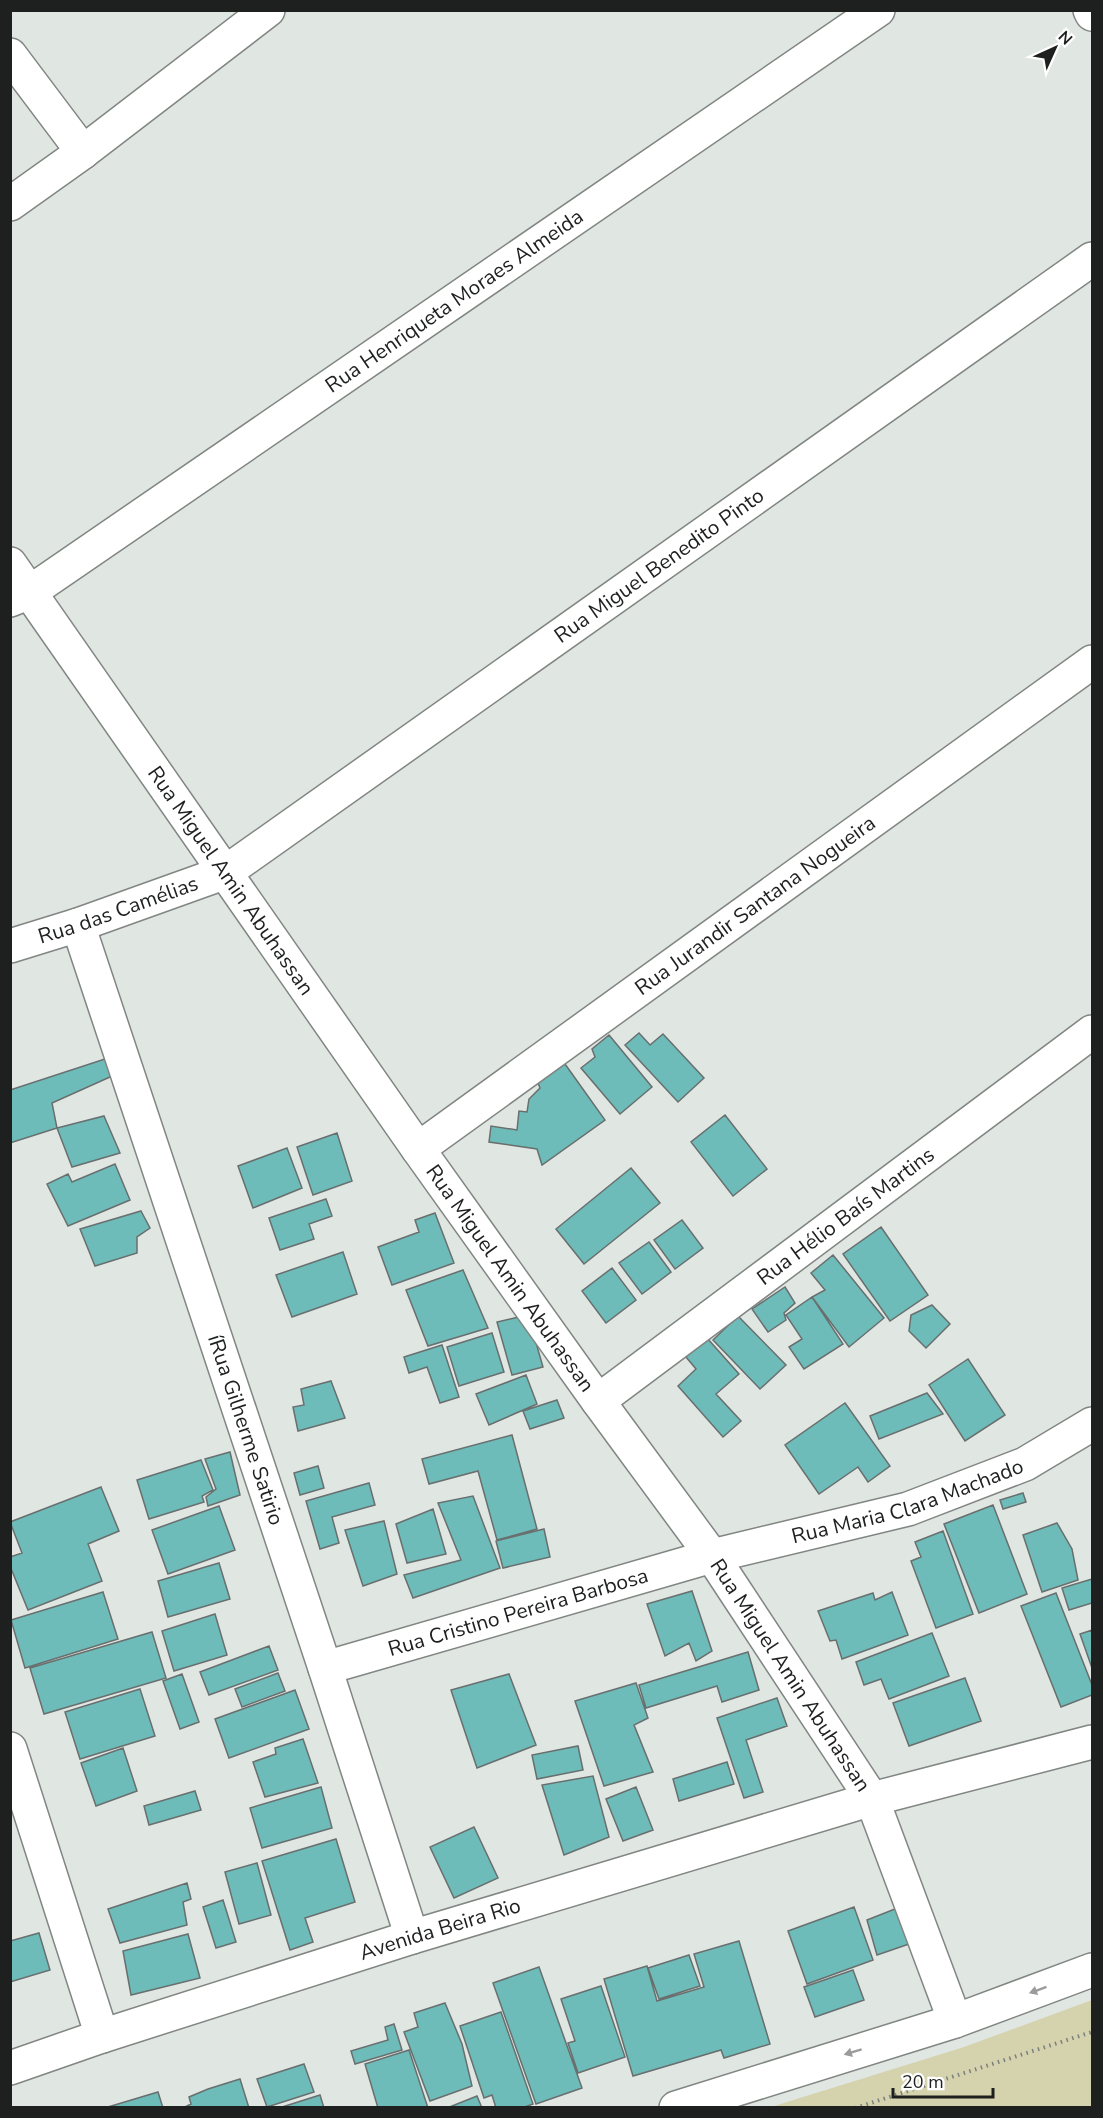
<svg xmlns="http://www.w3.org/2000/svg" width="1103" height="2118" viewBox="0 0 1103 2118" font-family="'Nunito Sans',sans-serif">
<rect width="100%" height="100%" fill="#e0e6e2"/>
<!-- green -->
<path fill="#d5d2ae" d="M1092,2000V2107H771L964,2047Z"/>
<!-- building -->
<path fill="#6dbcb9" stroke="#686f6e" stroke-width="1.5" d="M639,1033L650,1045L663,1034L704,1078L678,1102L625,1045Z
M609,1035L652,1087L620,1114L581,1068L595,1057L592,1049Z
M108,1058L110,1077L52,1103L57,1128L10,1143V1090Z
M565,1064L605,1120L542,1165L537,1149L489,1142L491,1126L517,1130L519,1111L527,1112L529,1099L540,1088L538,1083Z
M725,1115L767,1169L733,1196L691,1142Z
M104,1116L120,1153L72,1167L57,1128Z
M337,1133L352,1181L313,1195L297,1147Z
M287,1148L302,1188L253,1208L238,1166Z
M115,1164L130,1200L68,1226L47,1184L68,1174L72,1182Z
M631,1168L660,1203L584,1264L556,1229Z
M326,1199L332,1216L309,1224L314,1239L280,1250L269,1218Z
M141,1211L150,1228L137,1237V1253L95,1266L80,1229Z
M435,1213L454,1263L392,1285L378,1247L419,1232L415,1220Z
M682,1220L703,1248L675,1269L654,1240Z
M881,1227L928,1295L890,1321L843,1254Z
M649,1242L671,1272L642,1294L619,1263Z
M343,1252L357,1294L292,1317L276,1275Z
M833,1255L884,1318L849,1347L812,1297L825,1290L811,1273Z
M612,1268L636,1300L606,1323L582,1291Z
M463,1270L488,1328L428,1346L406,1290Z
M785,1287L795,1303L784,1313L786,1320L768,1332L752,1309Z
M812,1297L843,1344L804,1369L789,1347L802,1339L786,1315Z
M932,1305L950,1324L926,1348L909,1331L911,1315Z
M528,1315L543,1367L512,1375L497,1322Z
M738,1316L786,1365L760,1389L713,1340Z
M492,1333L504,1372L459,1386L447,1347Z
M707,1338L739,1374L716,1394L741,1421L723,1437L678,1386L696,1369L686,1357Z
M442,1345L459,1397L440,1403L427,1367L409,1373L404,1357Z
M968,1359L1005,1415L965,1441L929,1385Z
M526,1375L537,1404L489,1425L476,1394Z
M331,1381L345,1418L298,1431L293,1407L304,1405L301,1389Z
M927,1393L943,1414L879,1439L870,1416Z
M557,1400L564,1418L530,1429L523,1411Z
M845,1403L890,1466L868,1482L858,1467L819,1494L785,1445Z
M512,1435L537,1529L497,1540L478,1471L429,1484L422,1459Z
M230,1452L240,1495L208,1506L206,1497L216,1489L205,1459Z
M201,1460L213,1490L202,1496L204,1502L149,1519L137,1480Z
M318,1466L324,1488L300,1495L294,1473Z
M369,1483L375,1505L332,1517L339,1543L320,1549L306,1501Z
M101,1487L119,1531L88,1544L102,1581L28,1610L10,1566V1557L22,1553L10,1522Z
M1023,1493L1026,1502L1003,1509L1000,1500Z
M473,1496L500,1568L413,1598L404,1575L461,1560L438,1503Z
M993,1505L1027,1594L979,1613L944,1524Z
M219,1506L235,1550L168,1574L152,1530Z
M433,1509L446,1554L407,1563L396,1524Z
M384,1521L397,1574L363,1586L345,1530Z
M1057,1523L1072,1549L1078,1580L1042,1592L1023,1535Z
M544,1529L550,1557L503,1568L496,1541Z
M943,1531L973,1614L936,1628L911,1561L921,1557L915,1542Z
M219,1563L230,1599L168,1617L158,1581Z
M1092,1579V1603L1069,1610L1062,1588Z
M692,1591L712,1651L696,1661L689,1643L665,1656L647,1604Z
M103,1592L118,1639L25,1668L11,1620Z
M892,1592L908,1635L842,1659L836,1640L830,1641L818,1611L873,1593L875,1600Z
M1056,1593L1092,1685V1695L1061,1707L1021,1606Z
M215,1614L227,1655L174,1671L162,1631Z
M1092,1630V1668L1080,1634Z
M152,1632L166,1678L44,1714L30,1668Z
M932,1633L949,1676L889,1699L881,1679L864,1685L856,1662Z
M269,1646L278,1670L209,1695L200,1672Z
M748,1652L759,1690L722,1702L717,1686L646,1708L639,1685Z
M278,1673L285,1691L242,1707L235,1689Z
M182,1674L199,1722L180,1729L163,1681Z
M509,1674L536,1745L477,1768L451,1690Z
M965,1678L981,1721L909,1746L893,1703Z
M636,1683L648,1718L634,1725L653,1772L604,1786L575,1701Z
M140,1689L155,1736L80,1759L65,1712Z
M295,1690L309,1729L229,1758L215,1719Z
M777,1698L787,1726L746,1740L763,1792L744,1798L717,1718Z
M303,1739L318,1783L265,1797L253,1762L276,1754L275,1748Z
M578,1746L583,1770L537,1779L532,1755Z
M123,1748L137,1791L96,1806L81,1763Z
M727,1762L734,1784L679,1801L673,1779Z
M593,1776L609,1837L564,1855L542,1785Z
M321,1787L332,1828L262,1848L250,1808Z
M636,1787L653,1830L623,1841L606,1799Z
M195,1791L201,1810L149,1825L144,1806Z
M474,1827L498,1878L454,1898L430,1847Z
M336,1839L355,1902L305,1918L313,1942L290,1950L262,1861Z
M257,1863L271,1915L239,1924L225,1872Z
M187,1883L191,1899L183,1902L187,1925L120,1943L108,1909Z
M223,1900L236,1942L216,1948L203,1907Z
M854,1907L873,1960L807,1984L788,1931Z
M900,1907L912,1943L877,1955L867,1920Z
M39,1933L50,1970L10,1982V1941Z
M188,1934L200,1978L131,1995L123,1951Z
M739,1941L770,2044L724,2058L721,2050L633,2076L604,1979L647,1966L657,2001L704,1987L694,1954Z
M689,1955L700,1986L659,1999L648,1968Z
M539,1967L582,2088L536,2104L493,1983Z
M853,1970L864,2000L815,2017L804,1987Z
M601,1986L625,2057L578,2073L568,2043L575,2041L561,1999Z
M445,2003L462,2044L472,2086L430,2101L404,2032L418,2027L414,2013Z
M501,2012L533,2104L522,2108H496L492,2095L484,2098L460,2026Z
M394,2024L402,2050L355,2064L351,2051L388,2040L385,2027Z
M409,2050L428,2108H378L365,2064Z
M304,2064L314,2092L267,2107L257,2079Z
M240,2079L249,2108H183L191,2104L189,2097L208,2089Z
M158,2092L163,2108L108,2107Z
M320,2095L324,2108H279Z
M477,2096L482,2108H447Z"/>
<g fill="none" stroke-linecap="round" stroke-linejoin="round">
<defs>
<g id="minor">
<path d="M10,55L83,152"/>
<path d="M10,204L83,152L268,10"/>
<path id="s1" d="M10,564L418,1149L598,1401L712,1556L872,1799L955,2021"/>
<path id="s2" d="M10,600L30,592L878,10"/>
<path id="s3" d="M78,925L325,1668L412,1937"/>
<path id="s4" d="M10,946L78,925L226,872L1092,259"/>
<path id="s5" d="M418,1149L1092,662"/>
<path id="s6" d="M598,1401L1092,1032"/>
<path id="s7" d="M325,1668L712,1556L908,1509L1025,1464L1092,1424"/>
<path d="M10,1749L102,2036"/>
<path id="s8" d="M10,2068L102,2036L412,1937L872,1799L1092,1742"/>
</g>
<path id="tertiary" d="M1090,10L1092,14"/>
<path id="secondary" d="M676,2108L955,2021L1092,1970"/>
</defs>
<!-- minor casing -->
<use href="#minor" stroke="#818683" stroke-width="36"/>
<!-- tertiary casing -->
<use href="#tertiary" stroke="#818683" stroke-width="36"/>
<!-- secondary casing -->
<use href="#secondary" stroke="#818683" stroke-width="36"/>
<!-- path -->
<path stroke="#7c807d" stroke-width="4" stroke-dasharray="1.5 4.5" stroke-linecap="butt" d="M855,2108L1092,2032"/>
<!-- minor -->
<use href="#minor" stroke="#fff" stroke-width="33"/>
<!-- tertiary -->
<use href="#tertiary" stroke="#fff" stroke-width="33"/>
<!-- secondary -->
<use href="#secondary" stroke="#fff" stroke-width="33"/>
</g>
<!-- one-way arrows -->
<defs><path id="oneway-solid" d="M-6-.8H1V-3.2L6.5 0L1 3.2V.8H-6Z" transform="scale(1.5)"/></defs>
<g fill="#9a9b9a">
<use href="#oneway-solid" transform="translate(1038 1990) rotate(160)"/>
<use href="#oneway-solid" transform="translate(853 2052) rotate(163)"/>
</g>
<g text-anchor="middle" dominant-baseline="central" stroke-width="4.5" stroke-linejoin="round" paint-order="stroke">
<!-- street labels -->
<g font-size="21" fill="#1e201f" stroke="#fff">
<text stroke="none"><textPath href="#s2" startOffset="536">Rua Henriqueta Moraes Almeida</textPath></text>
<text stroke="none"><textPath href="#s4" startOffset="759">Rua Miguel Benedito Pinto</textPath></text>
<text stroke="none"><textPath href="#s1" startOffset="386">Rua Miguel Amin Abuhassan</textPath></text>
<text stroke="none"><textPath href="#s5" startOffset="416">Rua Jurandir Santana Nogueira</textPath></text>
<text stroke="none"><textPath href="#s4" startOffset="114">Rua das Camélias</textPath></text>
<text stroke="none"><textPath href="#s6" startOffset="309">Rua Hélio Baís Martins</textPath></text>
<text stroke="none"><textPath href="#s1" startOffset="872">Rua Miguel Amin Abuhassan</textPath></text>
<text stroke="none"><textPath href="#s3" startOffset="532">íRua Gilherme Satirio</textPath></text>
<text stroke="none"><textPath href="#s7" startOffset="606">Rua Maria Clara Machado</textPath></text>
<text stroke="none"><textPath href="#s7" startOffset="201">Rua Cristino Pereira Barbosa</textPath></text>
<text stroke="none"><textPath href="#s1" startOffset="1358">Rua Miguel Amin Abuhassan</textPath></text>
<text stroke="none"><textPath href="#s8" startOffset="452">Avenida Beira Rio</textPath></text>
</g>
</g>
<!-- border -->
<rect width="1103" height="2118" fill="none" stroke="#1e201f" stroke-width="24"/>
<!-- north arrow -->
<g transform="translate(1055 48) rotate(45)" stroke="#ffffff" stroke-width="4.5" paint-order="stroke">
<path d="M0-4.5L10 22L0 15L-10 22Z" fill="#1e201f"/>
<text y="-9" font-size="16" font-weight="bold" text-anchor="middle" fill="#1e201f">N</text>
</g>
<!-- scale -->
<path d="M893 2088v9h100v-9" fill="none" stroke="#1e201f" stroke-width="3"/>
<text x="902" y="2088" font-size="18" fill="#1e201f" stroke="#ffffff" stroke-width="4.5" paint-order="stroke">20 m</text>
</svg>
